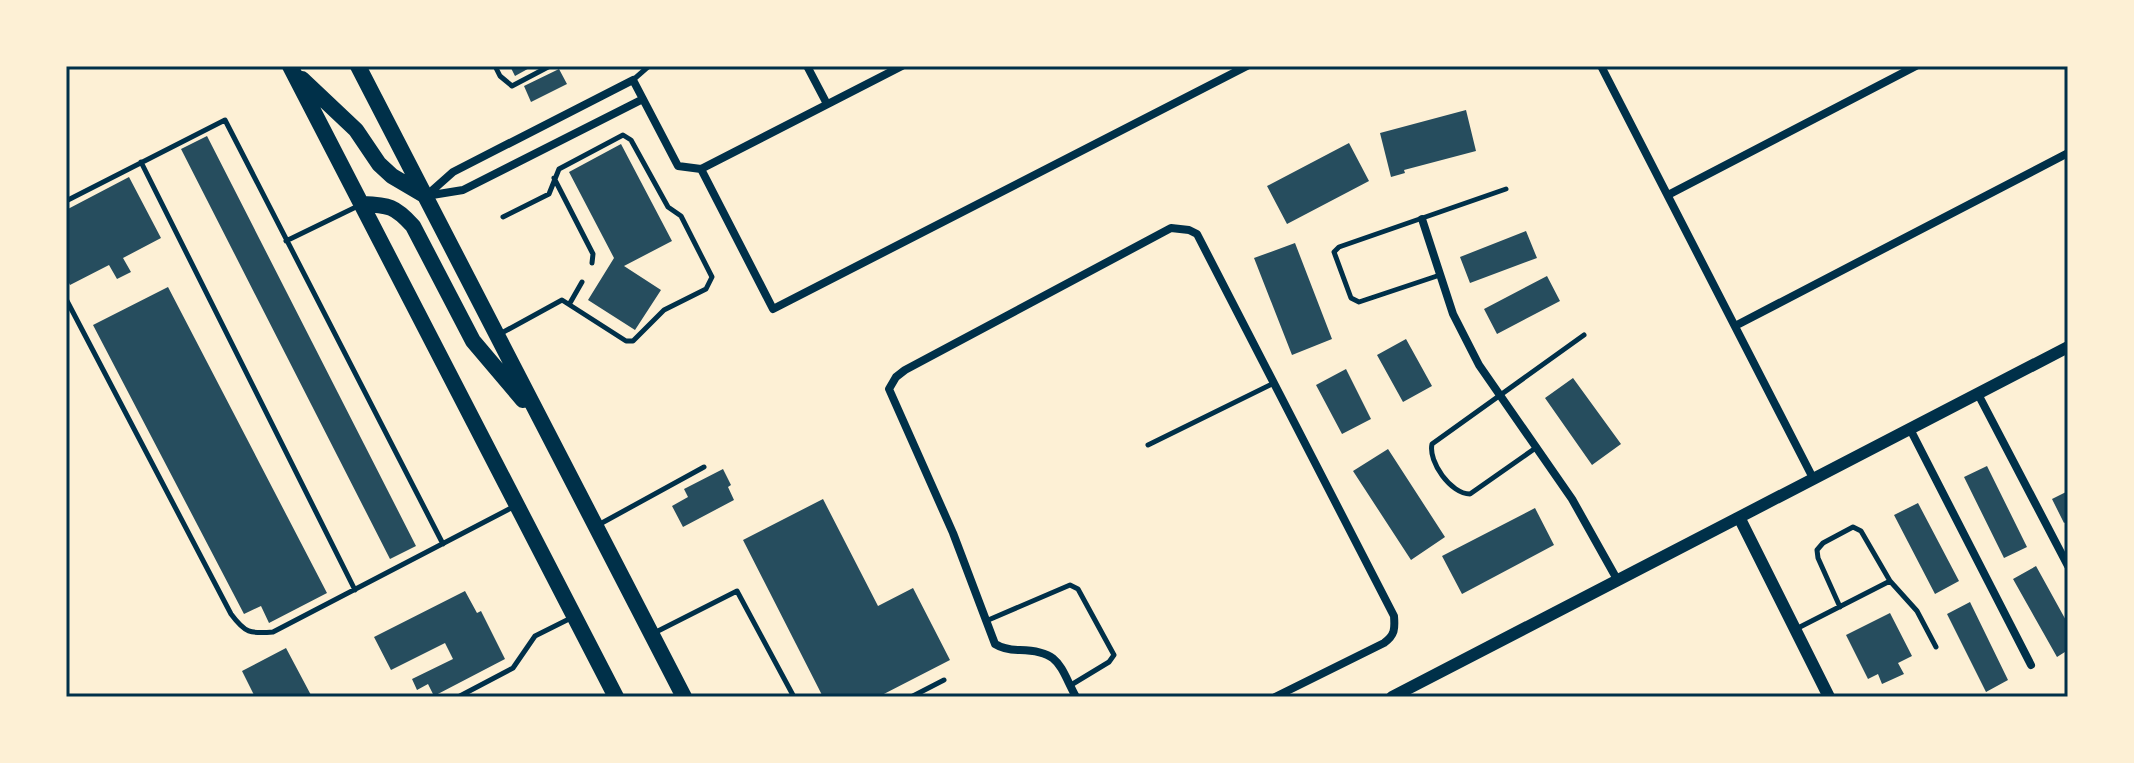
<svg xmlns="http://www.w3.org/2000/svg" width="2134" height="763" viewBox="0 0 2134 763" font-family="'Alegreya Sans',sans-serif">
<rect width="100%" height="100%" fill="#fdf0d5"/>
<!-- building -->
<path fill="#264d5e" d="M510,66H533L515,76Z
M559,69L567,84L531,102L524,86Z
M1466,110L1476,151L1404,170L1405,173L1391,177L1380,133Z
M207,136L416,546L390,559L181,149Z
M1349,143L1369,181L1287,224L1267,186Z
M621,144L672,241L624,266L661,290L635,330L588,300L614,258L569,172Z
M129,177L161,238L123,258L131,272L117,279L109,265L70,285L66,277V210Z
M1526,231L1537,258L1470,283L1460,257Z
M1295,243L1332,339L1292,355L1254,258Z
M1547,276L1560,301L1497,334L1484,309Z
M168,287L327,593L269,623L261,606L244,614L93,325Z
M1406,339L1432,386L1403,402L1377,355Z
M1346,369L1371,419L1342,434L1316,385Z
M1573,378L1621,444L1592,465L1545,398Z
M1388,449L1445,537L1411,560L1353,471Z
M1987,466L2027,547L2004,558L1964,477Z
M723,469L731,485L728,487L734,500L683,527L672,506L688,497L684,489Z
M2068,491V521L2064,523L2052,499Z
M823,499L878,606L913,588L950,660L878,697H823L743,540Z
M1918,503L1959,581L1935,594L1894,515Z
M1535,508L1554,545L1462,594L1442,556Z
M2036,566L2068,624V650L2057,657L2013,579Z
M465,591L477,613L481,611L505,659L434,696L428,684L417,690L412,679L453,659L445,643L391,670L374,637Z
M1970,602L2008,680L1986,692L1947,614Z
M1890,613L1912,656L1898,663L1904,674L1882,684L1878,674L1868,679L1846,635Z
M286,648L312,697H255L242,671Z"/>
<g fill="none" stroke-linecap="round" stroke-linejoin="round">
<!-- service -->
<path stroke="#003049" stroke-width="5" d="M495,66L500,76L512,86L550,66
M633,80L649,66
M141,162L355,590
M554,178L593,254L592,263
M66,201L225,120L443,544
M286,241L358,206
M1440,275L1359,302L1351,298L1334,252L1339,247L1506,189
M66,299L231,614C245,633 250,634 273,632L515,506
M570,303L582,282
M498,335L562,300L626,341H633L664,310L706,289L712,277L681,216L668,207L631,140L623,135L559,169L549,194L503,217
M1148,445L1274,383
M1537,447L1470,494C1451,494 1428,462 1432,444L1584,335
M600,524L704,467
M1840,607L1818,558L1817,550L1823,543L1853,527L1861,531L1890,581
M986,621L1070,585L1078,589L1114,655L1109,662L1071,685
M1796,629L1890,581L1917,611L1936,647
M656,632L737,591L794,697
M458,697L513,668L535,636L573,617
M911,697L944,680"/>
<!-- minor -->
<path stroke="#003049" stroke-width="8" d="M807,66L827,104
M1601,66L1814,480
M701,169L773,309L1247,66
M701,169L902,66
M1668,195L1916,66
M426,196L453,172L633,80L678,166L701,169
M426,196L463,190L643,99
M1422,219L1453,314L1479,365L1572,499L1618,581
M1735,326L2068,153
M1978,394L2068,566
M1910,429L2031,665
M1076,697C1059,665 1060,651 1020,650C1010,650 1003,649 995,644L953,533L889,389L896,377L905,370L1171,228L1189,230L1197,234L1394,616C1395,629 1395,635 1384,643L1275,697"/>
<!-- tertiary -->
<path stroke="#003049" stroke-width="12" d="M1740,519L1829,697
M1392,697L2068,347"/>
<!-- trunk -->
<path stroke="#003049" stroke-width="16" d="M290,66L616,697
M358,66L684,697
M302,79L356,130L379,164L392,176L426,196
M362,204C389,205 395,206 413,226L473,341L523,400"/>
</g>
<!-- border -->
<rect width="2134" height="763" fill="none" stroke="#fdf0d5" stroke-width="136"/>
<rect x="68" y="68" width="1998" height="627" fill="none" stroke="#003049" stroke-width="3"/>
</svg>
